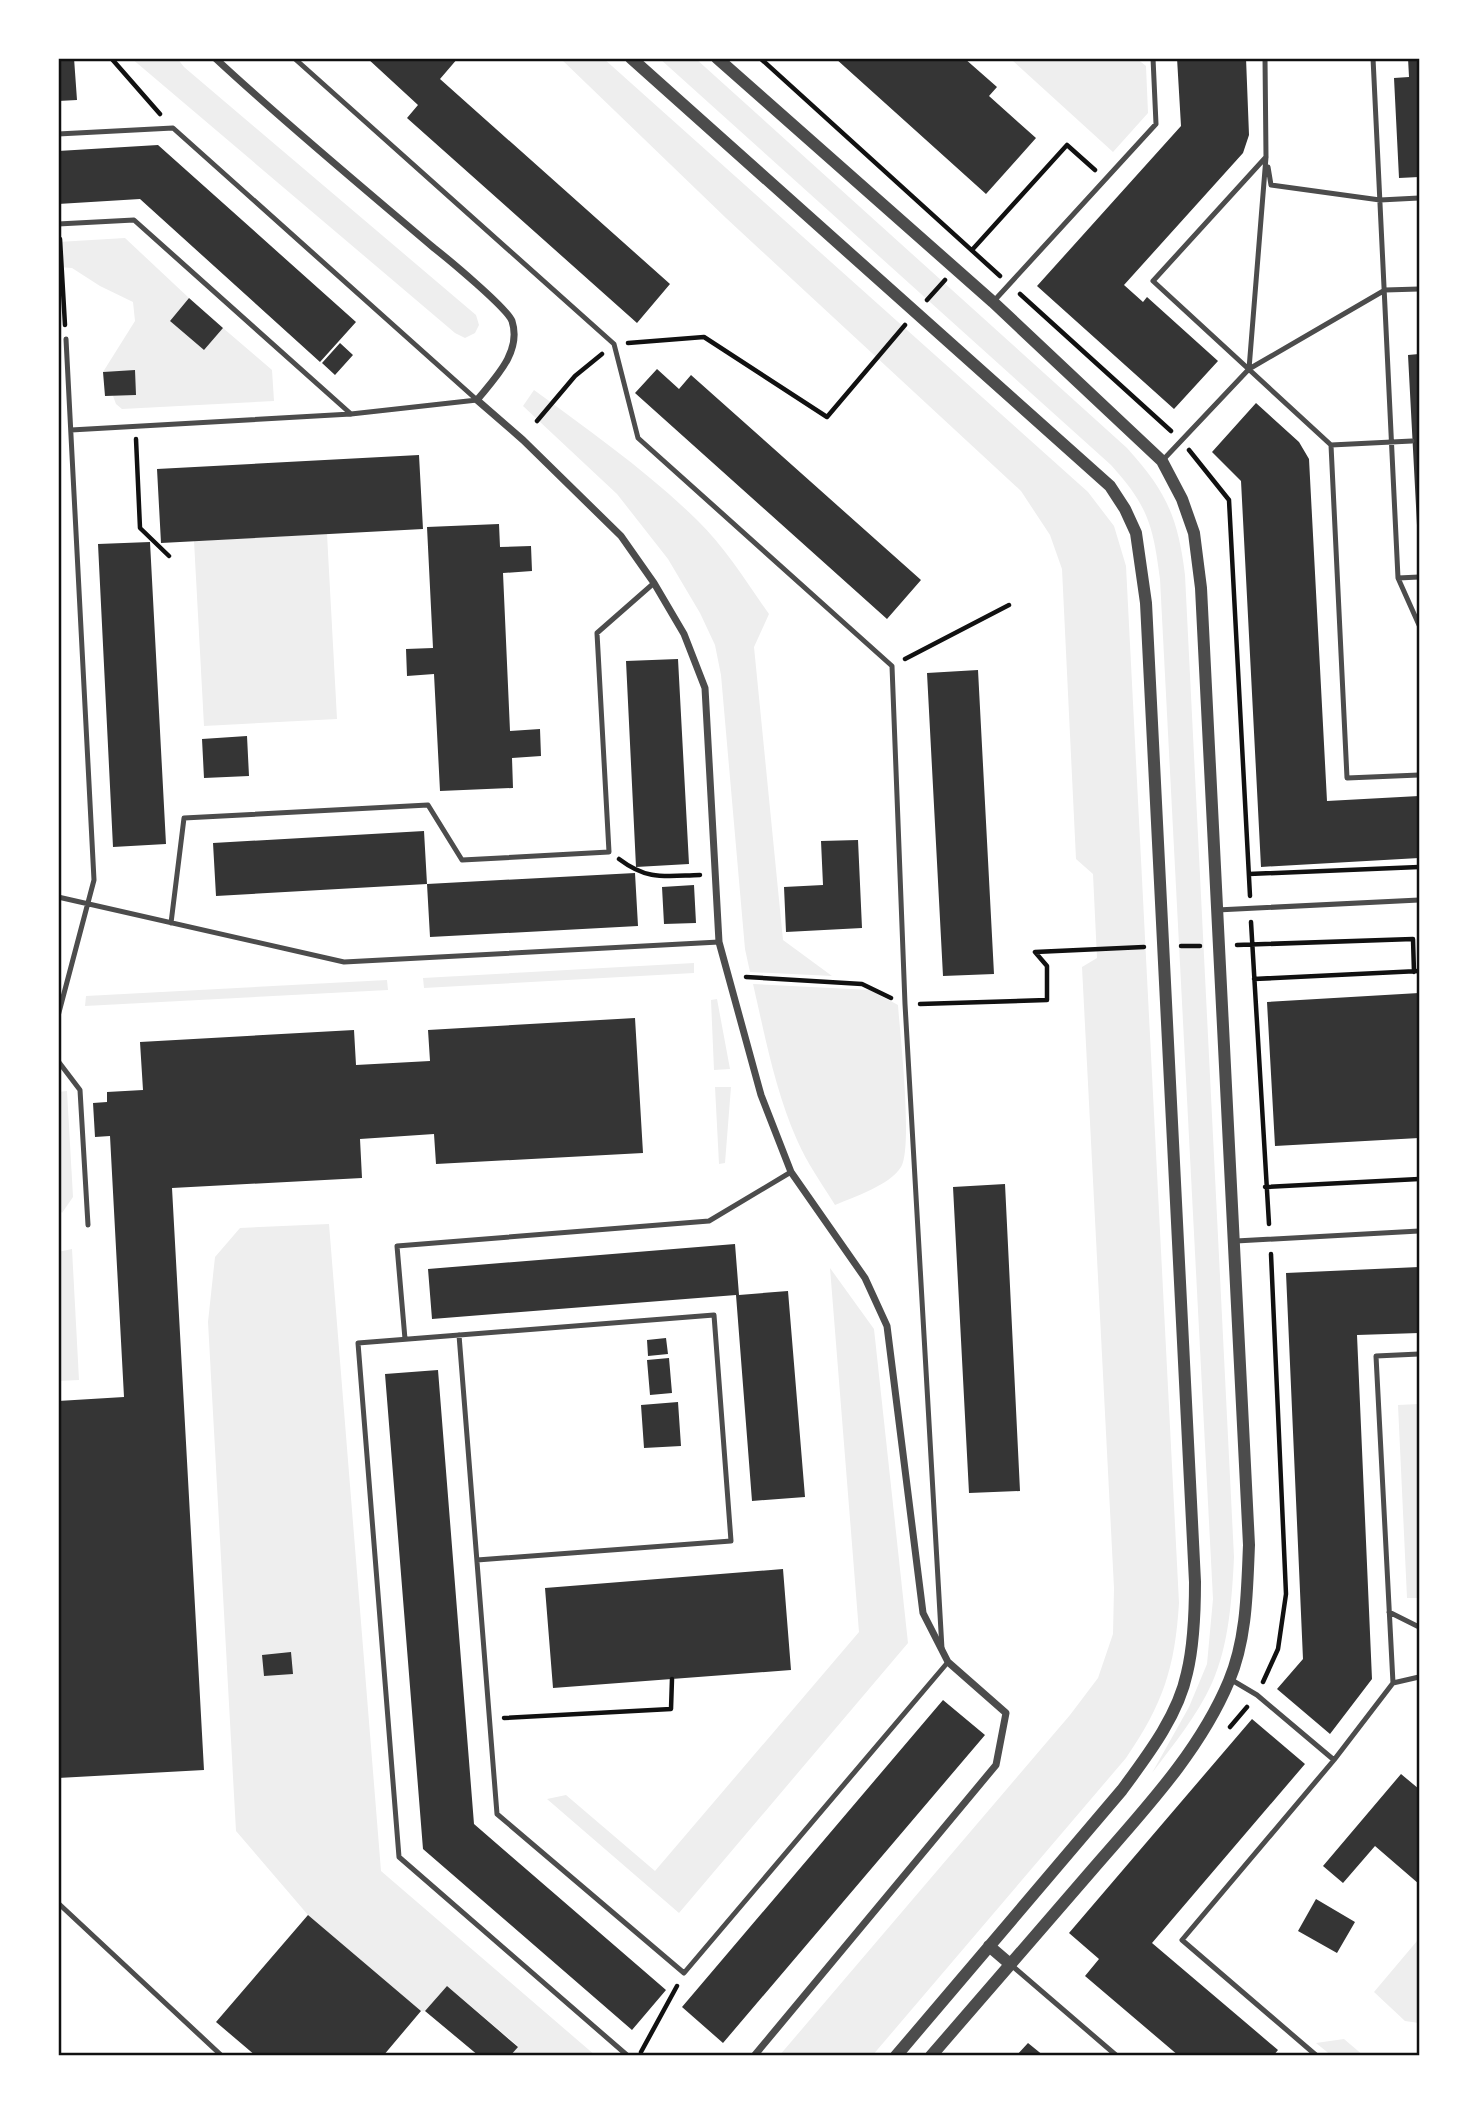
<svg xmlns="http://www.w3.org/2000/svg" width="1477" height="2114" viewBox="0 0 1477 2114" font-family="Helvetica,sans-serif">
<rect width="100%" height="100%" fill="#fff"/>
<!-- green -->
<path fill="#eee" d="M131,58H177L184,67L476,315L479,325L475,333L465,338L455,333Z
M560,58H603L1088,492L1114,526L1126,566L1179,1603C1175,1668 1163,1704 1126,1758L872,2056H779L1070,1715L1098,1678L1113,1634L1114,1588L1082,967L1097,958L1093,874L1076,859L1062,569L1050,535L1021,491L726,218Z
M659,58H695L1127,448C1166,491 1178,517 1185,575L1234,1557C1232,1598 1229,1645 1212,1683C1197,1716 1174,1744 1152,1773L1189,1707L1207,1664L1213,1599L1160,579C1153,525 1148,506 1111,465Z
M1014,58H1136L1146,66L1148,113L1113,152L1012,60Z
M125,238L189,298L170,321L204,350L223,328L272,370L274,401L122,409L116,404L113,396L135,371L103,372L135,321L133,302L100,286L72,268L58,267V242Z
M534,390C590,431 648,472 697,520C725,547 747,583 769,614L754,647L783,940L832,976L750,972L745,949L721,675L715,645L700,613L668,559L617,494L523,406Z
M327,534L337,719L204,726L194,541Z
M694,963V973L424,988L423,978Z
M387,980L388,990L85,1006L86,996Z
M753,984L870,990L898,1005C900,1034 913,1147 901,1167C890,1185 854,1197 835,1205C822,1184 807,1163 797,1140C775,1090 765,1036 753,984Z
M717,999L730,1069L714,1070L711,1000Z
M715,1087H731L725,1163L719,1164Z
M67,1091L73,1197L62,1213L58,1208V1092Z
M329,1224L381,1871L596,2056H510L518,2046L447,1986L425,2011H421L308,1915L236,1831L208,1322L215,1257L240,1228Z
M72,1249L79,1380L58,1381V1252Z
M830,1268L874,1329L908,1643L679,1913L547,1799L566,1795L655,1871L859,1632Z
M1419,1404V1598H1407L1398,1405Z
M1417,1941L1419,1942V2023L1405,2021L1374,1992Z
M1344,2039L1364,2056H1332L1316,2043Z"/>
<!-- building -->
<path fill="#353535" d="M58,58H74L77,100L58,101Z
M367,58H458L440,79L670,284L637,323L407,118L418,105Z
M835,58H964L997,87L989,96L1036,138L986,194Z
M1177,58H1246L1249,135L1243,153L1124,285L1143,302L1147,297L1218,361L1174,409L1037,286L1181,126Z
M1408,58H1419V177L1399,178L1394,78L1409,77Z
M158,145L356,322L320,362L140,199L58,204V151Z
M189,298L223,328L204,350L170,321Z
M340,343L353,355L335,375L322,363Z
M1419,354V525H1417L1408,355Z
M657,369L679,389L691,375L921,580L887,619L635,393Z
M135,370L136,395L105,396L103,372Z
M1256,403L1299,442L1309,459L1327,801L1419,796V858L1261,867L1241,481L1212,452Z
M419,455L423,529L161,543L157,469Z
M499,524L500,547L531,546L532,571L503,573L510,731L540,729L541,756L512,758L513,788L440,791L434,674L407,676L406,649L433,648L427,527Z
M150,542L166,844L113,847L98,544Z
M678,659L689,864L636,867L626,661Z
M978,670L994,974L943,976L927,673Z
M247,736L249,776L204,778L202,739Z
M424,831L427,884L216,896L213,843Z
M858,840L862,928L786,932L784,887L823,885L821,841Z
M635,873L638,926L430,937L427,884Z
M694,885L696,923L664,924L662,887Z
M1419,993V1138L1275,1146L1267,1002Z
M635,1018L643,1153L436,1164L434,1134L360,1139L362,1178L172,1188L204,1770L58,1778V1401L124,1397L110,1136L95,1137L93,1103L107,1102V1092L143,1090L140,1042L354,1030L356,1065L430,1061L428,1030Z
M1005,1184L1020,1491L969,1493L953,1187Z
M735,1244L739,1295L788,1291L805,1497L752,1501L736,1295L432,1319L428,1269Z
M1419,1267V1333L1357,1335L1372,1679L1330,1734L1277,1689L1303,1659L1286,1273Z
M666,1338L668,1354L648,1356L647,1340Z
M669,1358L672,1393L650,1395L647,1360Z
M438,1370L474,1824L666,1990L632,2030L423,1849L385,1374Z
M678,1402L681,1446L644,1448L641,1405Z
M783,1569L791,1670L553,1688L545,1588Z
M291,1652L293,1674L264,1676L262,1655Z
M943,1700L985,1735L723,2043L682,2007Z
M1252,1719L1305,1764L1152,1943L1278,2050L1273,2056H1179L1085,1976L1099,1959L1069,1933Z
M1401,1774L1419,1789V1884L1375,1846L1343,1883L1323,1866Z
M1316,1899L1355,1922L1337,1953L1298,1931Z
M308,1915L421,2011L383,2056H256L216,2022Z
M447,1986L518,2047L510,2056H479L425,2011Z
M1028,2043L1044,2056H1016Z"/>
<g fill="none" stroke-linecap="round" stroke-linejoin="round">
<!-- path -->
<path stroke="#111" stroke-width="4.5" d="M111,58L160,114
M760,58L1000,276
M60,239L65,325
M972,250L1067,145L1095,170
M1020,294L1171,431
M927,300L945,280
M628,343L704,337L827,417L905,325
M537,421L575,376L602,354
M136,439L140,528L169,556
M1189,450L1229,500L1250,896
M905,659L1009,605
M619,859C648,881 665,876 700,875
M1249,874L1419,867
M1251,922L1269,1224
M1237,945L1413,939L1414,972
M1181,946H1200
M746,977L862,984L891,998
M1254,979L1419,971
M920,1004L1047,1000V966L1035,952L1144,947
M1265,1187L1419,1179
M1263,1682L1278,1649L1286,1594L1271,1254
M504,1718L671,1709L672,1679
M1230,1727L1247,1707
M641,2052L677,1986"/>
<!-- service -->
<path stroke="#4c4c4c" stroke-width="5" d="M294,58L614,344L638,438L892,666L905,1004L942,1649
M1373,58L1398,578L1419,625
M58,134L173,128L477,400
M1266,157L1153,281L1331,445L1347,778L1419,775
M1268,167L1271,185L1380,200L1419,198
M58,224L134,220L351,414
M993,302L1156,124L1153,58
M1249,369L1266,157L1265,58
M71,430L351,414L477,400
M1331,445L1412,441
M1162,461L1249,369L1385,290L1419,289
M1398,578L1419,577
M58,897L344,962L719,942
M1217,910L1419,900
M171,923L184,818L428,805L462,860L609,852L597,633L654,583
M58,1016L94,880L66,339
M58,1061L80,1090L88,1225
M1236,1241L1419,1231
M459,1335L497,1814L684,1973L948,1662
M405,1339L397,1246L709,1221L791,1172
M477,1560L731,1541L714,1315L358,1343L399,1857L628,2056
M1389,1612L1419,1627
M1230,1679L1257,1695L1334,1760
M1393,1683L1376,1356L1419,1354
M58,1903L222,2056
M1010,1964L1117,2056
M1317,2056L1182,1940L1334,1760L1393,1683L1419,1677"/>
<!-- minor -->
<path stroke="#4c4c4c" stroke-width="7" d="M215,58C286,124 360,185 434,248C448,259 507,308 512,321C522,352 495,378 477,400L523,440L621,536L654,583L684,634L705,688L719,942L761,1095L791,1172L865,1278L887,1326L923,1613L948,1662L1006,1713L996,1765L754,2056"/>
<!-- tertiary -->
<path stroke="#4c4c4c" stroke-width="12" d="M631,58L1110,486L1125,509L1136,533L1146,603L1195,1582C1195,1613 1194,1644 1187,1673C1178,1716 1147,1756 1122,1790L896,2056
M717,58L993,302L1162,461L1182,499L1194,533L1201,588L1249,1545C1247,1590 1247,1638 1229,1681C1199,1753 1142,1812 1092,1870C1038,1932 984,1994 931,2056
M989,1946L1010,1964"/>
</g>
<!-- border -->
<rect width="1477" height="2114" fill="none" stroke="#ffffff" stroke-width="119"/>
<rect x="60" y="60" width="1358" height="1994" fill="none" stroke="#111" stroke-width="2.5"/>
</svg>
